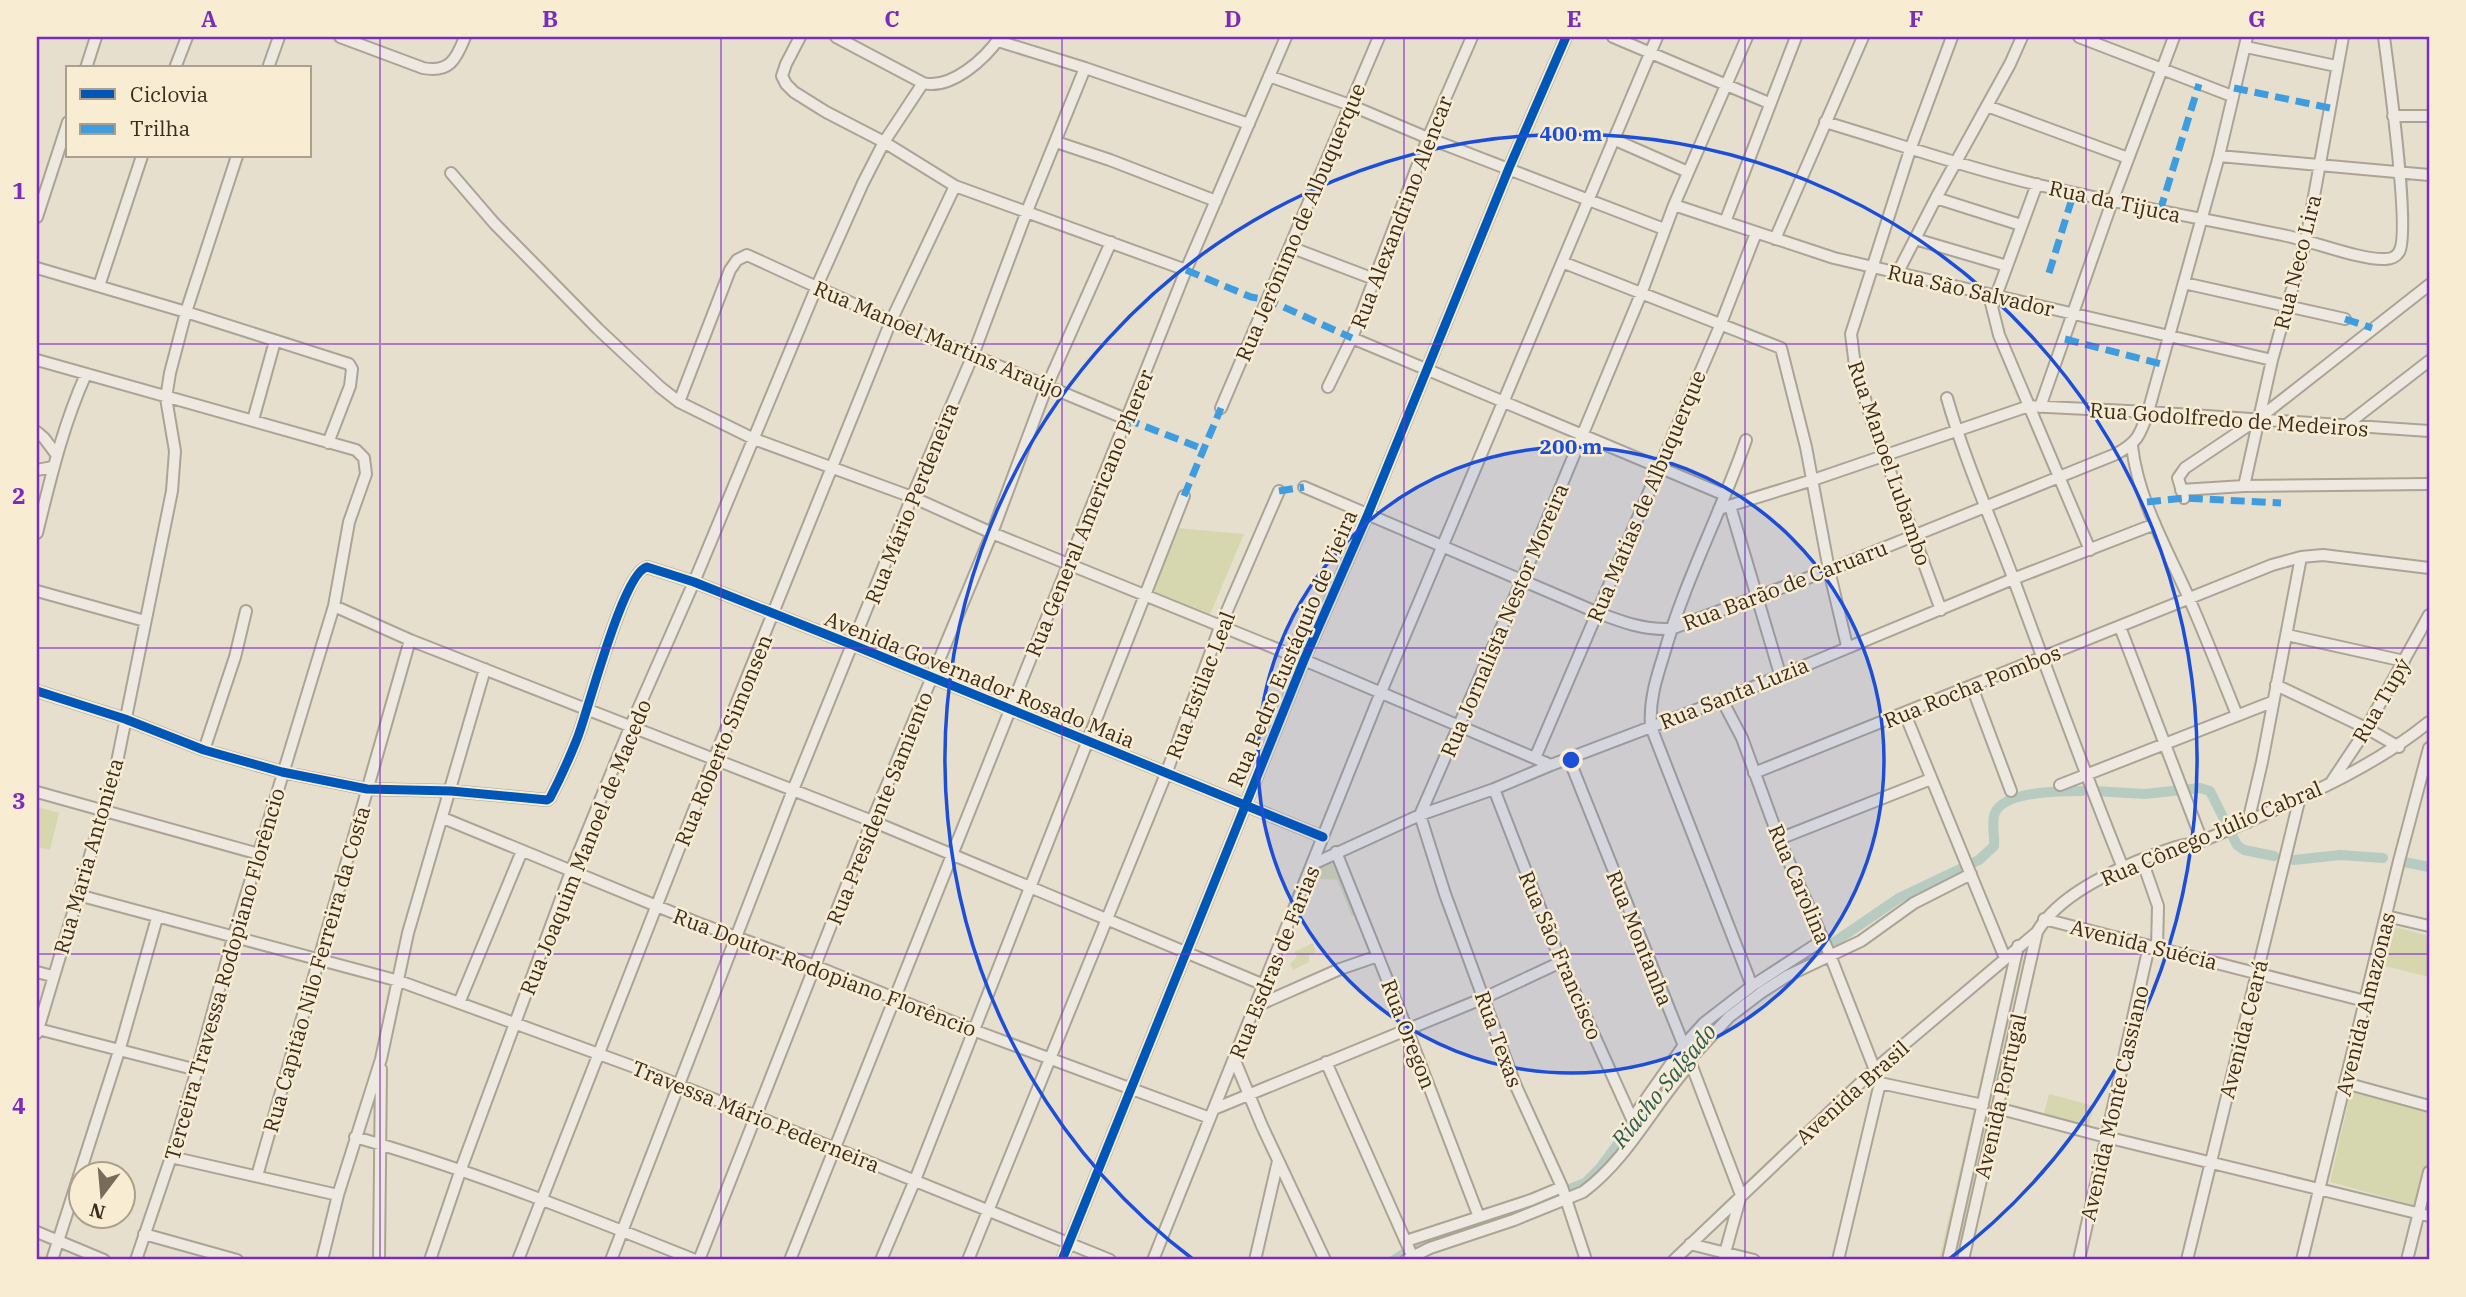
<svg xmlns="http://www.w3.org/2000/svg" width="2466" height="1297" viewBox="0 0 2466 1297" font-family="'IBM Plex Serif',serif">
<rect width="100%" height="100%" fill="#e6dfce"/>
<!-- green -->
<path fill="#d6d7af" d="M1177,528L1244,534L1208,619L1151,591Z
M37,807L59,813L50,850L37,847Z
M1334,859L1356,915L1352,916L1337,880L1319,879L1310,901L1306,900L1318,869Z
M2395,927L2429,936V977L2385,966Z
M2028,936L1956,1260H1939L2011,948Z
M1313,943L1316,952L1309,955V962L1293,970L1290,964L1297,957L1294,952Z
M2351,1090L2429,1111V1160L2417,1206L2330,1182Z
M2049,1094L2094,1106L2088,1129L2043,1117Z"/>
<g fill="none" stroke-linecap="round" stroke-linejoin="round">
<!-- canal -->
<path stroke="#b8cbc0" stroke-width="10" d="M2094,791L2145,794L2200,788L2210,791L2237,845L2244,850L2274,856
M2294,860L2340,855L2383,858
M2399,861L2429,867
M1806,956L1836,941L1899,898L1979,860L1994,846C1995,836 1991,821 1995,813C2004,791 2061,791 2082,791
M1555,1195L1585,1183L1600,1168L1640,1114
M1394,1260L1418,1245L1510,1212"/>
<defs>
<path id="minor" d="M340,37L423,68C449,73 456,60 465,37
M800,37L786,64L782,76L786,84L794,92L826,112L884,142L955,186L1186,270
M836,37L923,83C951,90 985,59 1000,37
M1613,37L1769,103
M2079,37L2232,96
M998,41L1085,68L1249,124
M2246,47L2336,66
M86,68L96,37
M175,68L187,37
M268,68L279,37
M1269,76L1350,105L1428,138L1664,229
M1987,106L2128,158
M2393,116H2429
M1825,122C1896,143 1966,168 2039,185C2121,204 2204,219 2287,236C2315,242 2360,260 2385,259C2390,259 2396,257 2399,252C2411,234 2388,68 2384,37
M1613,139L1688,172
M1056,142L1110,160L1216,201
M2219,156L2429,175
M451,173L494,223L598,329L660,387L679,402L754,439L912,497L992,533L1304,660L1551,765
M1936,198L2021,225
M1674,205L1834,258L2272,360
M37,217L68,122
M1725,222L1796,37
M1775,239L1863,37
M1915,239L2007,266
M1290,247L1374,279
M1562,262L1781,348L1806,447L1829,570L1847,646
M37,268L186,312L349,364L352,369L350,386L328,443
M1898,272L1936,198L2010,64L2022,37
M2184,283L2345,319
M99,286L142,156
M1989,295L1999,335L2090,550
M1996,296L2037,184
M1352,338L1725,495
M37,360L356,450L364,458L366,474L349,522L334,606L233,938L197,1070L171,1157L136,1260
M1328,387L1352,338L1428,138L1472,37
M1947,398C1965,461 1992,521 2015,583C2050,678 2085,774 2123,868
M679,402L730,270L737,260L747,255L891,321L1126,419
M2040,407L2113,199L2174,37
M1221,408L1379,37
M253,420L275,341
M2345,426L2429,361
M37,432L44,438L56,454
M1746,440C1721,513 1685,580 1664,654C1656,679 1649,701 1651,727L1752,986
M2132,446C2138,499 2166,547 2188,596C2205,635 2221,675 2237,715
M37,470L52,467
M2244,486L2272,360L2306,240L2343,37
M1304,487L1596,612C1622,622 1643,630 1671,629L1829,570L2116,454C2138,442 2140,435 2148,412L2219,156L2247,37
M2181,490L2244,486L2429,484
M2184,498L2178,478L2185,468L2258,419L2429,285
M1730,506L1780,674
M1719,509L1813,480L2029,406L2148,412L2429,431
M37,533C51,477 62,428 86,374
M37,591L145,621
M334,606L410,640L872,821L1264,985
M1941,610L1873,425L1855,366L1851,334L1910,150L1952,37
M2120,627L2202,841
M2287,635L2404,661
M2276,685L2366,728L2399,747
M1972,687L2011,791
M37,691L125,719L204,750L282,772L367,789L451,791L547,800L550,798C560,779 569,759 577,739C588,712 623,572 647,567L694,582L853,645L1323,837
M1722,700L1742,738L1779,839L1830,955L1880,1083L1838,1260
M1905,714L2005,958
M204,750L235,657L246,611
M1535,758L1720,326L1756,233
M1569,759L1688,1056L1741,1195L1723,1260
M1754,773L2272,565L2301,557L2323,555L2429,568
M2332,781L2362,736L2429,615
M2060,785L2272,702
M1494,789L1561,962L1632,1119L1684,1045L1704,1023L1752,986L1823,940
M37,792L259,854
M443,818L698,923L815,966L973,1030L1210,1118
M2248,822L2262,762L2301,557
M1779,839L1931,779
M1336,852L1407,1029L1479,1217
M2142,860L2158,906L2157,948
M1313,864L1420,815L1494,789L1551,765L1722,700L2013,579L2155,524
M78,895L399,981L637,1068L1110,1260
M2386,916L2429,926
M2044,919L2365,1001
M37,972L52,976
M459,1003L522,851
M1254,1007L1340,969L1378,956
M38,1029L197,1070
M37,1033L115,772L172,491L175,451L166,398L170,373L186,312L237,156
M1690,1059L1729,1017L1762,992L1787,976L1861,941L1914,903L1971,874
M1235,1061L1262,1126L1325,1260
M1326,1062L1414,1260
M1880,1083L1983,1105
M2345,1083L2429,1106
M1997,1108L2106,1137L2429,1216
M1214,1109L1484,998L1561,962
M355,1137C471,1170 583,1215 695,1260
M171,1157L338,1195
M257,1176L410,640
M37,1232L104,1260
M144,1234L237,1260
M1406,1241L1531,1200L1562,1187
M1690,1244L1754,1260
M52,1260L120,1048L157,918
M322,1260L338,1195L381,1059L408,933L485,669
M379,1260L381,1069
M430,1260L461,1169L572,869L631,725L694,582L817,286L863,183L884,142L923,83
M518,1260L714,759L891,321L955,186
M611,1260L793,790L912,497L973,355L1027,211L1085,68
M699,1260L872,821L992,533L1047,386L1111,242
M790,1260L1186,270L1286,37
M881,1260L915,1180L1184,496
M968,1260L1166,774L1220,627L1279,491
M1062,1260L1304,660L1368,514L1509,168L1566,37
M1153,1260L1381,692L1657,37
M1255,1260L1278,1161
M1406,1260L1430,1248L1514,1220L1583,1192C1628,1159 1654,1104 1691,1063
M1586,1260L1562,1187L1515,1084L1445,894L1420,815L1522,580L1641,294L1674,205L1747,37
M1674,1260L1875,1069L2037,932
M1948,1260L2018,946
M1963,1260L2037,932C2062,889 2131,862 2176,847C2185,844 2194,844 2202,841C2217,835 2232,828 2247,822C2310,794 2375,766 2429,722
M2079,1260L2149,946
M2187,1260L2300,797
M2302,1260L2399,861L2429,748
M2407,1260L2429,1172"/>
</defs>
<!-- minor casing -->
<use href="#minor" stroke="#aba496" stroke-width="14"/>
<!-- minor -->
<use href="#minor" stroke="#eee9e0" stroke-width="10"/>
<!-- quiet -->
<path stroke="#3f9cdf" stroke-width="7" stroke-dasharray="14 7" stroke-linecap="butt" d="M2234,88L2330,108
M2160,211L2199,84
M1186,270L1251,297L1268,300L1352,338
M2049,273L2074,192
M2345,319L2372,328
M2065,339L2161,364
M1126,419L1203,449
M1279,491L1304,487
M1184,496L1221,408
M2147,502L2184,498L2281,503"/>
<defs>
<path id="cycleway" d="M37,691L125,719L204,750L282,772L367,789L451,791L547,800L550,798C560,779 569,759 577,739C588,712 623,572 647,567L694,582L853,645L1323,837
M1062,1260L1304,660L1368,514L1509,168L1566,37"/>
</defs>
<!-- cycleway casing -->
<use href="#cycleway" stroke="#f8edd3" stroke-width="13"/>
<!-- cycleway -->
<use href="#cycleway" stroke="#0057b8" stroke-width="9"/>
</g>
<!-- grid -->
<path fill="none" stroke="#7b2cbf" stroke-width="2" stroke-opacity="0.55" d="M380,37V1260M721,37V1260M1062,37V1260M1404,37V1260M1745,37V1260M2086,37V1260M37,344H2429M37,648H2429M37,954H2429"/>
<!-- distance rings -->
<circle cx="1571" cy="760" r="313" fill="#1d4ed8" fill-opacity=".12"/>
<g fill="none" stroke="#1d4ed8" stroke-width="3.5">
<circle cx="1571" cy="760" r="313"/>
<path d="M1194 1260A626 626 0 1 1 1948 1260"/>
</g>
<g text-anchor="middle" dominant-baseline="central" stroke-width="5" stroke-linejoin="round" paint-order="stroke">
<!-- street labels -->
<g font-size="21" fill="#3b2c1d" stroke="#f8edd3">
<text transform="translate(2115 201) rotate(12)">Rua da Tijuca</text>
<text transform="translate(1401 212) rotate(-69)">Rua Alexandrino Alencar</text>
<text transform="translate(1300 222) rotate(-67)">Rua Jerônimo de Albuquerque</text>
<text transform="translate(2297 262) rotate(-76)">Rua Neco Lira</text>
<text transform="translate(1971 290) rotate(13)">Rua São Salvador</text>
<text transform="translate(939 339) rotate(23)">Rua Manoel Martins Araújo</text>
<text transform="translate(2229 419) rotate(4)">Rua Godolfredo de Medeiros</text>
<text transform="translate(1890 463) rotate(71)">Rua Manoel Lubambo</text>
<text transform="translate(1646 496) rotate(-67)">Rua Matias de Albuquerque</text>
<text transform="translate(911 503) rotate(-68)">Rua Mário Perdeneira</text>
<text transform="translate(1089 513) rotate(-68)">Rua General Americano Pherer</text>
<text transform="translate(1785 585) rotate(-21)">Rua Barão de Caruaru</text>
<text transform="translate(1504 620) rotate(-67)">Rua Jornalista Nestor Moreira</text>
<text transform="translate(1292 648) rotate(-67)">Rua Pedro Eustáquio de Vieira</text>
<text transform="translate(980 679) rotate(22)">Avenida Governador Rosado Maia</text>
<text transform="translate(1200 685) rotate(-69)">Rua Estilac Leal</text>
<text transform="translate(1972 686) rotate(-22)">Rua Rocha Pombos</text>
<text transform="translate(1734 693) rotate(-22)">Rua Santa Luzia</text>
<text transform="translate(2381 700) rotate(-60)">Rua Tupý</text>
<text transform="translate(723 740) rotate(-68)">Rua Roberto Simonsen</text>
<text transform="translate(879 808) rotate(-68)">Rua Presidente Samiento</text>
<text transform="translate(2211 833) rotate(-23)">Rua Cônego Júlio Cabral</text>
<text transform="translate(585 847) rotate(-68)">Rua Joaquim Manoel de Macedo</text>
<text transform="translate(88 856) rotate(-74)">Rua Maria Antonieta</text>
<text transform="translate(1800 884) rotate(67)">Rua Carolina</text>
<text transform="translate(1640 938) rotate(68)">Rua Montanha</text>
<text transform="translate(2144 944) rotate(14)">Avenida Suécia</text>
<text transform="translate(1561 955) rotate(67)">Rua São Francisco</text>
<text transform="translate(1274 962) rotate(-68)">Rua Esdras de Farias</text>
<text transform="translate(316 969) rotate(-74)">Rua Capitão Nilo Ferreira da Costa</text>
<text transform="translate(825 972) rotate(21)">Rua Doutor Rodopiano Florêncio</text>
<text transform="translate(224 974) rotate(-74)">Terceira Travessa Rodopiano Florêncio</text>
<text transform="translate(2365 1004) rotate(-76)">Avenida Amazonas</text>
<text transform="translate(2243 1029) rotate(-76)">Avenida Ceará</text>
<text transform="translate(1409 1034) rotate(69)">Rua Oregon</text>
<text transform="translate(1499 1039) rotate(70)">Rua Texas</text>
<text transform="translate(1852 1092) rotate(-42)">Avenida Brasil</text>
<text transform="translate(2000 1096) rotate(-77)">Avenida Portugal</text>
<text transform="translate(2114 1103) rotate(-77)">Avenida Monte Cassiano</text>
<text transform="translate(756 1116) rotate(22)">Travessa Mário Pederneira</text>
</g>
<!-- water labels -->
<g font-size="23" font-style="italic" fill="#2c5c58" stroke="#f8edd3">
<text transform="translate(1663 1085) rotate(-51)">Riacho Salgado</text>
</g>
</g>
<circle cx="1571" cy="760" r="10" fill="#1d4ed8" stroke="#f8edd3" stroke-width="3.5"/>
<g font-size="21" text-anchor="middle" font-weight="bold" fill="#1d4ed8" stroke="#f8edd3" stroke-width="5" stroke-linejoin="round" paint-order="stroke">
<text x="1571" y="141">400 m</text>
<text x="1571" y="454">200 m</text>
</g>
<!-- border -->
<rect width="2466" height="1297" fill="none" stroke="#f8edd3" stroke-width="77"/>
<!-- legend -->
<rect x="66" y="66" width="245" height="91" fill="#f8edd3" stroke="#aca08a" stroke-width="2"/>
<rect x="80" y="89" width="35" height="10" fill="#0057b8" stroke="#aca08a" stroke-width="2"/>
<text x="130" y="102" font-size="21" fill="#3b2c1d">Ciclovia</text>
<rect x="80" y="124" width="35" height="10" fill="#3f9cdf" stroke="#aca08a" stroke-width="2"/>
<text x="130" y="136" font-size="21" fill="#3b2c1d">Trilha</text>
<!-- north arrow -->
<g transform="translate(102 1195) rotate(196)"><circle r="33" fill="#f8edd3" stroke="#aca08a" stroke-width="2"/>
<path d="M0-5L12 26L0 18L-12 26Z" fill="#776b5b"/>
<text y="-10" font-size="19" font-weight="bold" text-anchor="middle" fill="#3b2c1d">N</text>
</g>
<rect x="38" y="38" width="2390" height="1220" fill="none" stroke="#7b2cbf" stroke-width="2.5"/>
<g font-size="23" text-anchor="middle" font-weight="bold" fill="#7b2cbf">
<text x="209" y="27">A</text>
<text x="550" y="27">B</text>
<text x="892" y="27">C</text>
<text x="1233" y="27">D</text>
<text x="1574" y="27">E</text>
<text x="1916" y="27">F</text>
<text x="2257" y="27">G</text>
<text x="19" y="199">1</text>
<text x="19" y="504">2</text>
<text x="19" y="809">3</text>
<text x="19" y="1114">4</text>
</g>
</svg>
